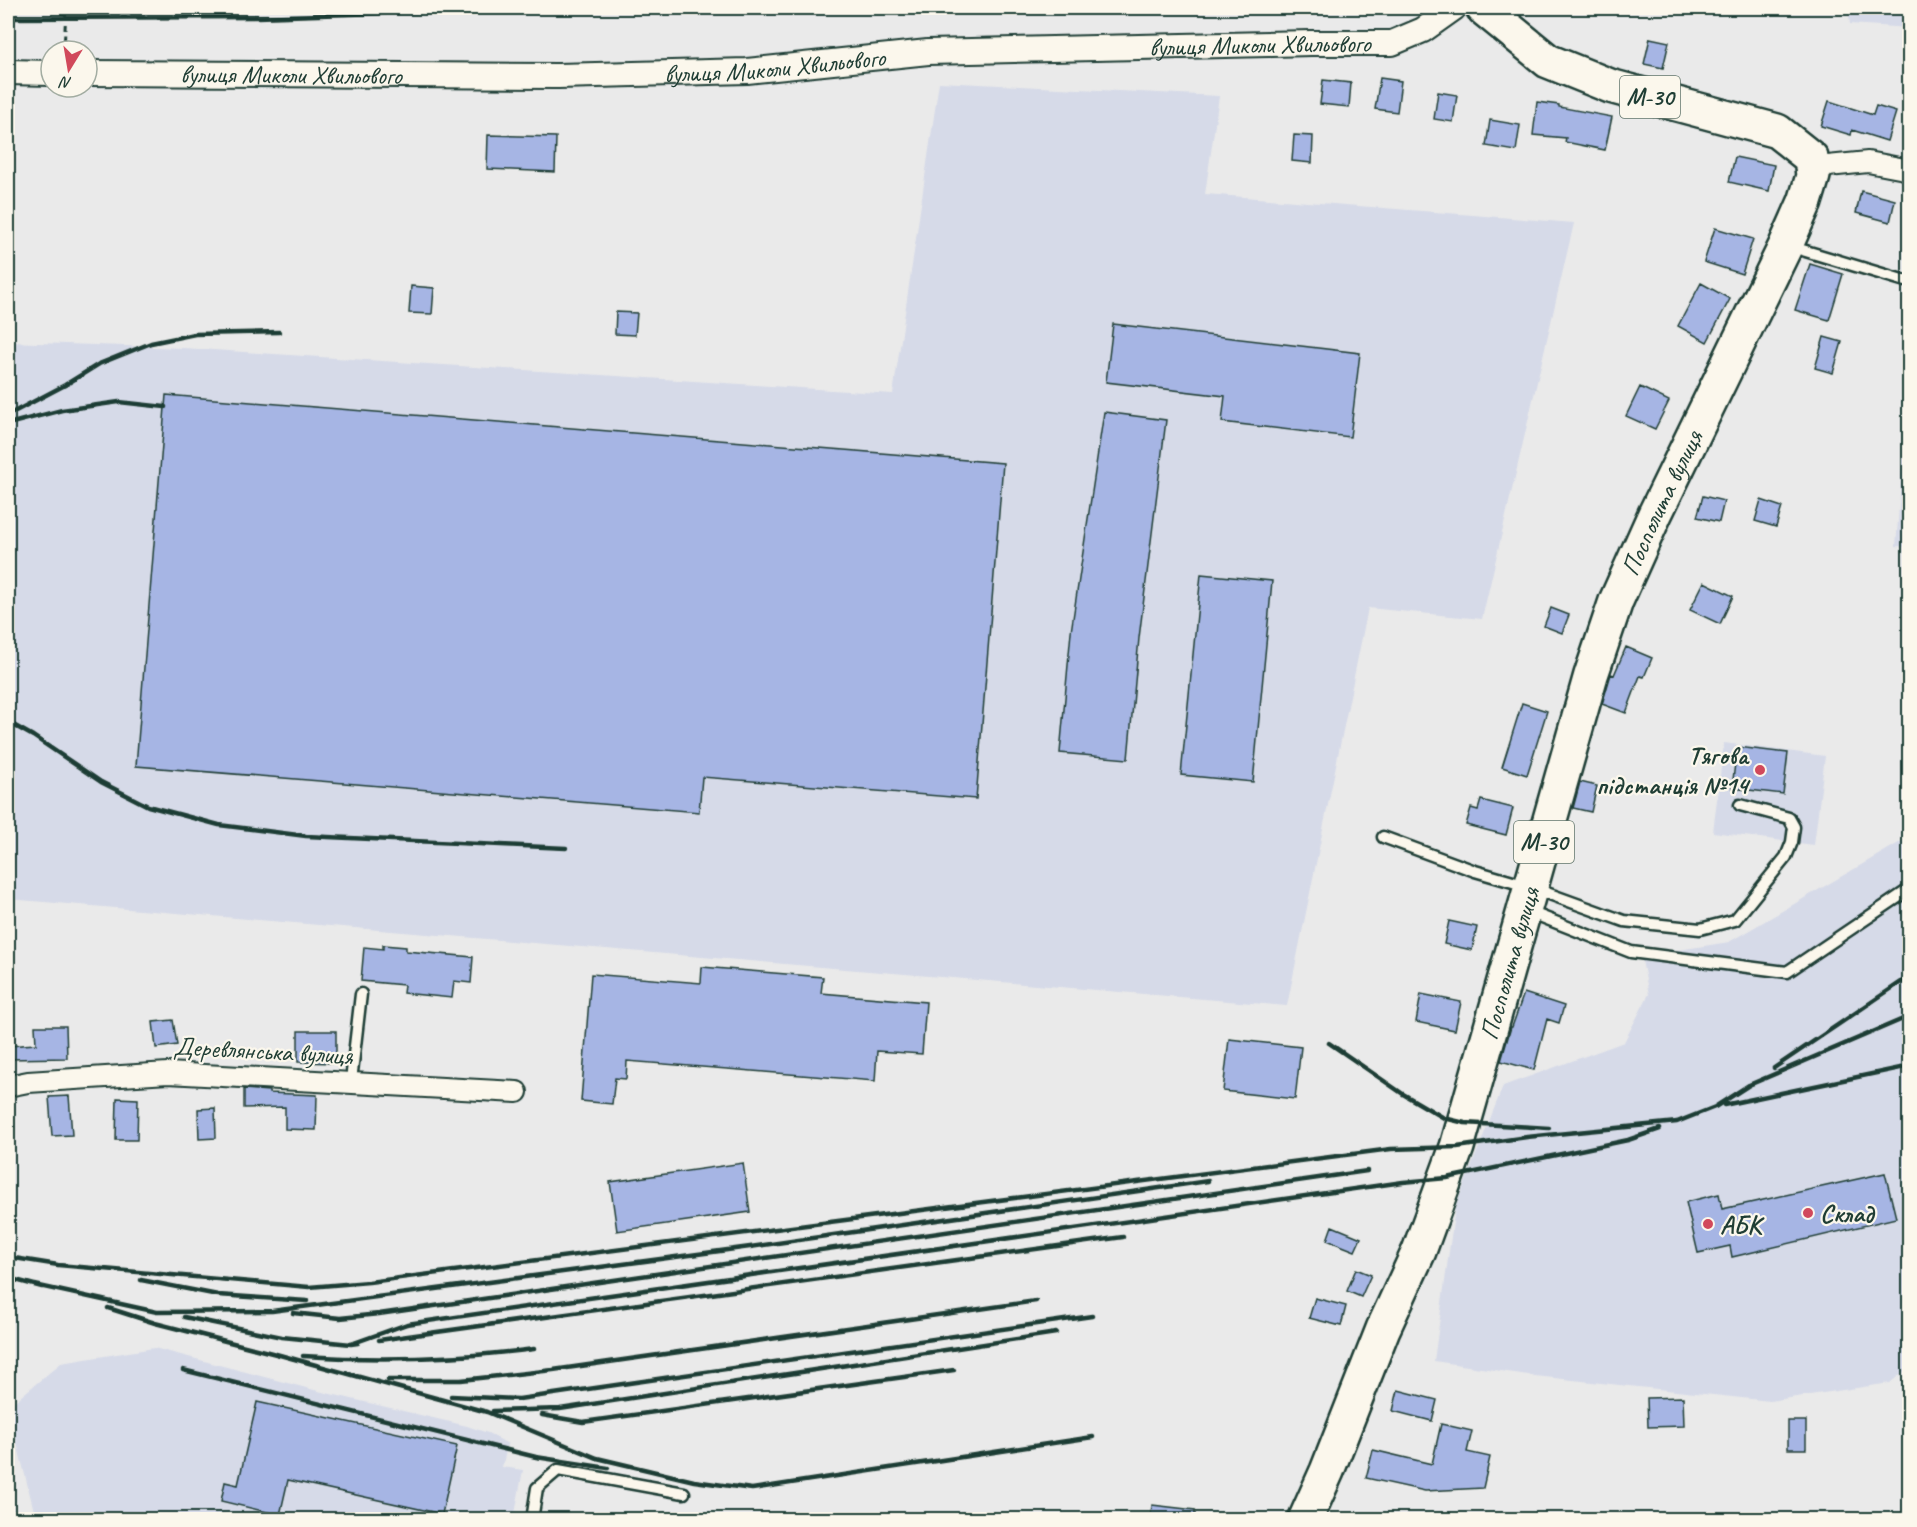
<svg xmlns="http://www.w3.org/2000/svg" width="1917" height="1527" viewBox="0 0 1917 1527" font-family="Caveat,sans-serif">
<rect width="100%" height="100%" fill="#eaeaea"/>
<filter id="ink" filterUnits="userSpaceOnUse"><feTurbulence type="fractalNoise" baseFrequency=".0167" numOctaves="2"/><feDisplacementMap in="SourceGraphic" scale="12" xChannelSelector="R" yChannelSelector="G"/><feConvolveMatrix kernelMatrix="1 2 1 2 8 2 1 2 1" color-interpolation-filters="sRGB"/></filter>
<g filter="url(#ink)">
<!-- built -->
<path fill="#d6dae8" d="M1848,8H1909V28L1850,24Z
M939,82L1219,96L1205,194L1574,223L1482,619L1368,608L1287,1006L8,899V342L183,348L893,394Z
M1909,375L1910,547H1909L1896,546Z
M1724,743L1825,756L1814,845L1713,832Z
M1909,837V1367L1890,1383L1770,1401L1535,1376L1434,1361L1455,1208L1503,1086L1624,1042L1649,994L1641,956L1729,942Z
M154,1348L318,1391L467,1426L488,1433L508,1444L502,1467L523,1470L514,1519H36L8,1407L61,1363Z"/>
<!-- building -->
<path fill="#a6b5e4" stroke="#1f3d34" stroke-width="1.5" d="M1650,38L1669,42L1663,68L1644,64Z
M1380,78L1401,81L1397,112L1375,109Z
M1323,80L1351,83L1349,107L1320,104Z
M1438,92L1457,95L1453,122L1434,119Z
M1829,101L1873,115L1876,106L1896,112L1887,141L1852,130L1851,135L1821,126Z
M1537,102L1559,105V107L1612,117L1605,150L1565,142L1566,138L1533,135Z
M1490,120L1520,125L1516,151L1486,146Z
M488,135L556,137L555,172L487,169Z
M1294,135L1313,136L1312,163L1292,161Z
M1735,157L1774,165L1769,191L1729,182Z
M1861,191L1895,200L1890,222L1856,213Z
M1715,228L1753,239L1742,274L1704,262Z
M1810,264L1843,274L1829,320L1795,310Z
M1701,283L1730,299L1707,342L1678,326Z
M411,286L434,288L432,314L409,313Z
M616,312L637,313L635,335L615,334Z
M1113,324L1360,353L1350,437L1222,422L1225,396L1106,382Z
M1824,337L1842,342L1833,373L1815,368Z
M1640,387L1669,401L1655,429L1626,416Z
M166,395L1003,463L976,799L702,777L699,812L136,766Z
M1104,412L1166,420L1139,638L1128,759L1060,753L1071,632Z
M1703,496L1724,501L1719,522L1697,517Z
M1761,500L1782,507L1776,527L1755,521Z
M1201,574L1272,581L1253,782L1181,775Z
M1704,582L1733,596L1720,624L1690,610Z
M1551,608L1569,615L1562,633L1544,626Z
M1626,647L1652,658L1644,677L1640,676L1626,713L1602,704L1611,674L1614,675Z
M1522,703L1547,711L1527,775L1502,767Z
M1737,747L1788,753L1783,794L1732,788Z
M1580,782L1597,786L1591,812L1573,808Z
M1481,800L1513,808L1506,835L1466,825L1471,808L1478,810Z
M1449,921L1477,927L1472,950L1444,944Z
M383,945L406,947V951L473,957L471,983L454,981L452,998L403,993L404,985L361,981L364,947L383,949Z
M702,967L823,977L821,993L926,1002L922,1054L877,1051L875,1081L627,1061L626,1079L615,1078L612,1104L581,1101L591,974L701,983Z
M1524,993L1564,1006L1559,1023L1547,1019L1534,1070L1501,1061L1511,1027H1512Z
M1421,994L1461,1002L1455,1030L1416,1022Z
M173,1020L177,1045L156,1048L153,1022Z
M35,1026H66L67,1058L8,1059V1046L36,1044Z
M298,1031H336V1063L298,1062Z
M1229,1039L1301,1047L1295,1099L1223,1091Z
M244,1089L269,1091V1093L317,1095L316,1130L285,1129V1107L244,1108Z
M69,1096L72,1135L52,1136L49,1097Z
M117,1098L138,1099L137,1140H116Z
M215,1108L216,1138L199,1139L198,1109Z
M743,1163L750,1212L617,1231L610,1182Z
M1885,1173L1896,1218L1732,1257L1730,1246L1698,1253L1686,1202L1719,1194L1722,1209Z
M1332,1226L1361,1238L1355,1251L1327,1240Z
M1356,1269L1371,1275L1361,1297L1347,1291Z
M1315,1298L1346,1306L1341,1326L1309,1318Z
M1398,1390L1437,1400L1432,1421L1393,1411Z
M1683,1397L1684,1426L1648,1427L1647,1398Z
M257,1402L457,1446L442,1514L288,1480L280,1515L221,1501L225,1482L238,1485Z
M1788,1421H1806V1449H1788Z
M1441,1424L1472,1431L1467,1452L1490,1457L1483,1488L1425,1491L1366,1478L1373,1450L1432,1464Z
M1152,1505L1195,1510V1520H1150Z"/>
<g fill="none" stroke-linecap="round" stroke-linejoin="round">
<defs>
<path id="service" d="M1789,246L1909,282
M1383,837L1475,871L1530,887L1624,921L1700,929L1735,920L1786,857L1792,842L1794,827L1789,818L1740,805
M1527,911L1631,952L1787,972L1910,889
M351,1081L361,994
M532,1520L537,1488L558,1470L684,1493"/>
<path id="minor" d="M1813,176L1828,166L1868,162L1910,170
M8,1086L28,1082L168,1073L517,1092"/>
<g id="tertiary">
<path d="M8,72L51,73"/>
<path id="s1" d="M87,73L558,76L747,71L928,52L1311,43H1392L1423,30L1454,8"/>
</g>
<g id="trunk">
<path id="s2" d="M1305,1520L1327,1471L1383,1329L1419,1251L1457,1147L1591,675L1616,601L1655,514L1786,245L1805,202L1813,176L1811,158L1777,131L1610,86L1548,61L1483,8"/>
</g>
</defs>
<!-- service casing -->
<use href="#service" stroke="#1f3d34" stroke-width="15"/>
<!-- minor casing -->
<use href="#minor" stroke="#1f3d34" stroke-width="24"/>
<!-- tertiary casing -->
<use href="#tertiary" stroke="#1f3d34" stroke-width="28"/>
<!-- trunk casing -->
<use href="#trunk" stroke="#1f3d34" stroke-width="38"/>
<!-- path -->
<path stroke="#1f3d34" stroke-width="3" stroke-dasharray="6 4.5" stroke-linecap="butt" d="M64,51L66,8"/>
<!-- service -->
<use href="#service" stroke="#fbf7ec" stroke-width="10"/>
<!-- minor -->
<use href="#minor" stroke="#fbf7ec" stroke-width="20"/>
<!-- tertiary -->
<use href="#tertiary" stroke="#fbf7ec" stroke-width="24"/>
<!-- trunk -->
<use href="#trunk" stroke="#fbf7ec" stroke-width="33"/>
<!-- rail -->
<path stroke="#1f3d34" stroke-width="4.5" d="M8,8H50
M170,8H232
M8,18L258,17L534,8
M8,415L65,385L99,364L151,343L195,334L279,332
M8,424L62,410L119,402L165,407
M8,722L33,736L101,782L148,806L219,825L306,836L566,848
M1329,1043L1403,1094L1444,1118L1465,1123L1549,1128
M1774,1068L1910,976
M1724,1105L1910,1066
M8,1257L58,1265L309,1287L369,1282L1391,1149L1457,1147L1527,1137L1677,1122L1715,1107L1749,1085L1910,1016
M8,1278L42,1287
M141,1280L218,1295L307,1301
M35,1285L157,1312L272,1311L750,1247L1208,1181
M108,1308L155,1323L276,1354L487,1412L597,1458L694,1481L752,1489L1093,1437
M293,1313L340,1318L379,1314L1367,1171
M184,1317L282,1337L351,1344L358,1343
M379,1340L1123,1237
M351,1344L407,1324L1403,1182L1447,1178L1628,1140L1660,1129
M303,1356C381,1361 457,1359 534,1349
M183,1370L536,1457L608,1468
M388,1380H461L553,1370L1036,1301
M451,1396L519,1399L1092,1316
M493,1411L560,1409L1056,1333
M542,1415L583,1422L954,1370"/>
</g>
</g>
<!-- markers -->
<g fill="#d1495b" stroke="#fbf7ec" stroke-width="2">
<circle cx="1760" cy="770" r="6"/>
<circle cx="1808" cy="1213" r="6"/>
<circle cx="1708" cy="1224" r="6"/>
</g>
<g text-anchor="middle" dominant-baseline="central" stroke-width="4.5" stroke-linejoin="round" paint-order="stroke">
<!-- shield labels -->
<g fill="#fbf7ec" stroke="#61756b" stroke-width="1.5">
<rect x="1620" y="76" width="60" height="42" rx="4.5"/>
<rect x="1514" y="821" width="60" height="42" rx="4.5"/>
</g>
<g font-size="24" font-weight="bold" fill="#1f3d34">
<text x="1650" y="97">М-30</text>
<text x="1544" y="842">М-30</text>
</g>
<!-- street labels -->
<g font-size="26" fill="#1f3d34" stroke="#fbf7ec">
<text stroke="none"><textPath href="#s1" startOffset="1174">вулиця Миколи Хвильового</textPath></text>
<text stroke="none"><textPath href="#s1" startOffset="688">вулиця Миколи Хвильового</textPath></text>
<text stroke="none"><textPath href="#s1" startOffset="204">вулиця Миколи Хвильового</textPath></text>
<text stroke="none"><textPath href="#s2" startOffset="1080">Посполита вулиця</textPath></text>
<text stroke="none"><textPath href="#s2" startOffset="594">Посполита вулиця</textPath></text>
<text transform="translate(263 1051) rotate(3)">Деревлянська вулиця</text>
</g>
<!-- poi labels -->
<g font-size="26" font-weight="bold" fill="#1f3d34" stroke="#fbf7ec" text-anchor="start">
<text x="1748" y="755" text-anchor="end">Тягова<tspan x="1748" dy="30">пiдстанцiя №14</tspan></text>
<text x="1820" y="1213">Склад</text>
<text x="1720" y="1224">АБК</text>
</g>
</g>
<!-- margin -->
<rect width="1917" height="1527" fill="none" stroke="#fbf7ec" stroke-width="30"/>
<rect x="15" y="15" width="1887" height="1497" fill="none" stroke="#1f3d34" stroke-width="2" filter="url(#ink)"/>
<!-- north arrow -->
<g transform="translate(69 69) rotate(191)"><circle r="28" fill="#fbf7ec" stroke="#a3ada2" stroke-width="1.5"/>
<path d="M0-4.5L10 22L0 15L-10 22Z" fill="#d1495b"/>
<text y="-9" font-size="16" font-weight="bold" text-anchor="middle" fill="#1f3d34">N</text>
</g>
</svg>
